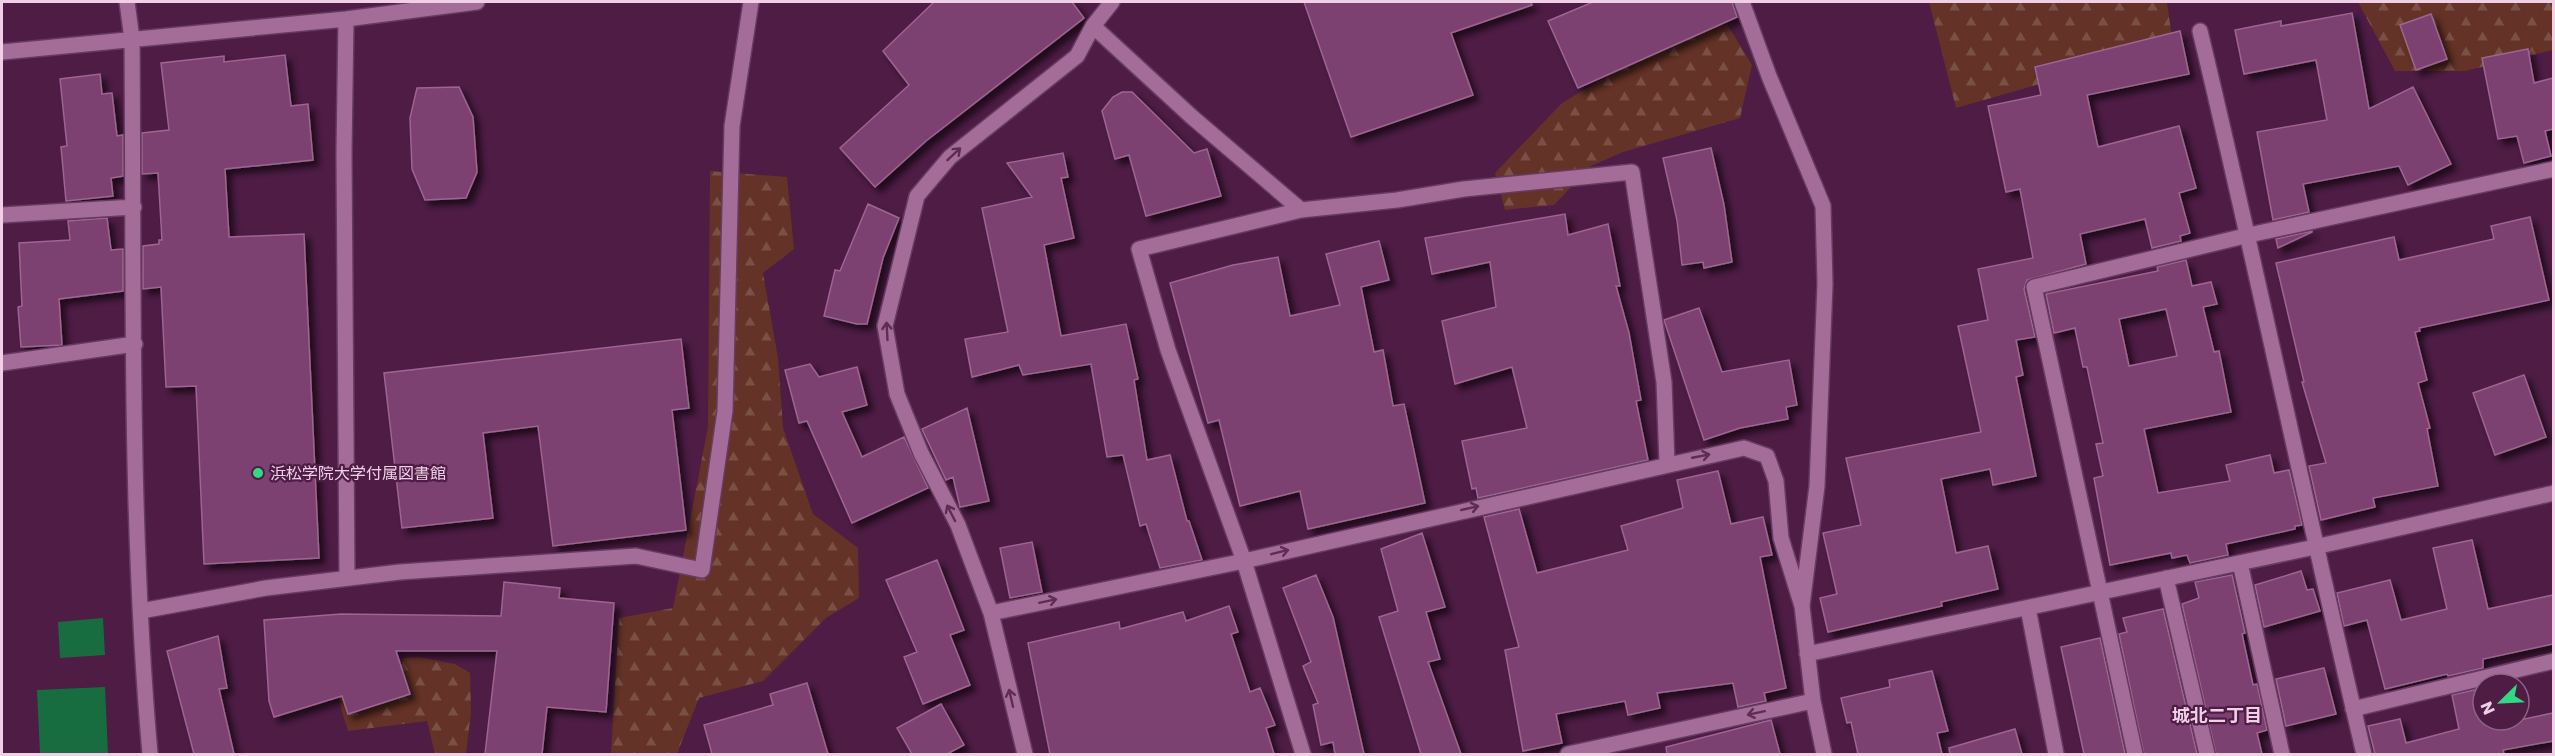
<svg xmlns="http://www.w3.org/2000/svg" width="2555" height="756" viewBox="0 0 2555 756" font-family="Poppins,'Noto Sans JP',sans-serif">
<defs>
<pattern id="forest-firs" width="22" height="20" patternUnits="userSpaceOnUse" patternTransform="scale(1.5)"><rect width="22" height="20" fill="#643226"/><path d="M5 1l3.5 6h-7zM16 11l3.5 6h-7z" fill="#7a4f46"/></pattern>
<filter id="shadow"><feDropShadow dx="5.5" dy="5.5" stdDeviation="3" flood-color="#0009"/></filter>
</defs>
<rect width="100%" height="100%" fill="#4e1c45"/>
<!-- forest -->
<path fill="url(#forest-firs)" d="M1929,2H2167L2173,46L1956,108Z
M2358,2H2553V50L2465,71H2395Z
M1727,24L1752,65L1740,118L1623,152L1591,166L1554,205L1505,210L1495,173L1562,103L1667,40Z
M710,171L787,177L794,249L763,273L778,358L783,428L813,514L858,548L859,598L826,618L763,681L699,698L677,754H611L619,618L673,608L708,427Z
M418,657L455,664L470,673L471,712L466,754H435L427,721L348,731L340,705L337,664Z"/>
<!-- water -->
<path fill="#176d3f" d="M103,618L105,655L60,658L58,622Z
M105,687L108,754H40L37,690Z"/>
<!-- building -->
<path fill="#7c3f71" stroke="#9d6591" stroke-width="1.5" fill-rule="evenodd" filter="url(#shadow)" d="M934,2H1072L1084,18L926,141L875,187L840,148L909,85L883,51Z
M1304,2H1531L1532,5L1451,33L1473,95L1351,137Z
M1593,2H1732L1737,17L1578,88L1548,21Z
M2352,13L2369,109L2413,87L2451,164L2408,185L2399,166L2303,184L2309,212L2273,220L2257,132L2327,120L2316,60L2244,74L2235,30L2281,21V26Z
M2431,14L2447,59L2416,70L2400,25Z
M2180,31L2189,74L2087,95L2098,147L2179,126L2196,188L2179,193L2190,233L2180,236L2181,241L2152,248L2145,219L2080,234L2086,264L2027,280L2024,289L2035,337L2016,340L2023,375L2016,377L2036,476L1993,485L1990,469L1941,479L1956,553L1988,546L1998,589L1941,602L1942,606L1828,632L1820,598L1837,594L1823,533L1861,525L1846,458L1981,432L1958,326L1988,320L1978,269L2033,258L2020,189L2006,192L1988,106L2041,95L2035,67Z
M2528,49L2534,83L2553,78V129L2545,131L2551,156L2524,163L2517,136L2498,139L2482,58Z
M285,55L291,106L308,104L313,160L225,169L229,237L304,234L319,558L204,564L196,386L166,387L161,287L143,289V246L159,244V240H162L158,173L142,174V133L169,130L161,63L224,56V62Z
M100,74L102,94L112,93L117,136L123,135V176L111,178L113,196L66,201L61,147L67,146L60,79Z
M459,87L473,117L477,172L466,198L425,200L412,169L410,118L417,88Z
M1122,92H1132L1194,153L1207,149L1221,196L1146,216L1129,155L1115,159L1102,111L1113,97Z
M1711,148L1724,205L1732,262L1704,268L1703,262L1682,265L1677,220L1663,158Z
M1063,153L1068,177L1061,178L1074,238L1044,245L1061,336L1126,324L1138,379L1134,380L1147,460L1170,455L1187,521H1189L1202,560L1160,568L1146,524L1140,526L1123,455L1107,457L1091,364L1023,375L1019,365L972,377L965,339L1008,332L982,208L1032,197L1007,163Z
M868,204L899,218L883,258L867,324H857L824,316L835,270L840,271Z
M1565,214L1568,235L1608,224L1620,286H1616L1629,333L1641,400L1636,401L1648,460L1478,498L1476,488L1472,489L1462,441L1527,428L1512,367L1455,384L1442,321L1496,307L1490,262L1432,274L1425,238Z
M2530,217L2549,300L2419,328L2420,331L2415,332L2427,380L2418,383L2430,428L2427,429L2438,486L2373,498L2375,507L2321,520L2309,466L2326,463L2302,382H2304L2276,263L2394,237L2399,260L2494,239L2491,226Z
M107,218L111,250L123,249V291L59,299L62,345L21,347L18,307L22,306L19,243L70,240L68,221Z
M2312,231V232L2278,248L2276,239Z
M1379,241L1389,280L1361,287L1374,352L1383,350L1393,406L1404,404L1425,503L1308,529L1300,491L1240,506L1219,420L1208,423L1170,283L1233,265L1278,257L1290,316L1340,305L1326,254Z
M2186,260L2192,286L2211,282L2217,304L2203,307L2214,352L2219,351L2231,412L2144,429L2158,493L2230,481L2226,465L2270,455L2274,473L2289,470L2302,525L2295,526V529L2226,544L2228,555L2190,563L2187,555L2172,558L2171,553L2110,565L2094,478L2103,476L2096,444L2103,443L2087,367H2083L2075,328L2054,333L2046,294L2158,271L2157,267ZM2166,309L2177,356L2129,366L2119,319Z
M1699,308L1722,372L1789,360L1797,405L1786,407L1788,419L1740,428L1704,440L1664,320Z
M681,339L689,408L672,410L686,530L553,546L538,426L483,433L493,518L402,528L384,373Z
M810,364L819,377L857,367L867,405L842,412L862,457L904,437L928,488L852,523L807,421L799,423L785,370Z
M2524,375L2546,437L2495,455L2473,393Z
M967,408L989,501L960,507L953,477L946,480L922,429Z
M1718,471L1731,524L1763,517L1772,555L1760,557L1786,688L1764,693L1766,701L1738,707L1733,683L1657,693L1660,708L1628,715L1625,701L1556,714L1562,743L1523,751L1505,650L1519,647L1484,517L1519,509L1537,573L1628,550L1621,526L1683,508L1677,480Z
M1422,533L1445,607L1426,612L1440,659L1428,662L1461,754H1421L1379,617L1398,611L1381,549Z
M2472,540L2488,609L2553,595V644L2483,659V668L2448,676L2447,674L2385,689L2367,620L2344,626L2337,593L2390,580L2401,620L2447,609L2433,548Z
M1032,542L1042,592L1010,598L1000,548Z
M937,560L964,630L950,635L970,685L923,704L904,657L917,652L886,580Z
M2301,571L2307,590L2313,589L2320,611L2264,627L2255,585Z
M1316,575L1333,617L1364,754H1335L1333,742L1321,745L1313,705L1318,703L1303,666L1311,662L1283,588Z
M2232,575L2245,633L2242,634L2253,685L2257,684L2267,730L2257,733L2262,754H2216L2182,604L2199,598L2195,582Z
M504,582L560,588L559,598L614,603L606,712L547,707L542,754H485L497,651H396L410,694L348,714L342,696L274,717L269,701L264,620L341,614L501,616Z
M1229,606L1238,632L1231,634L1250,692L1260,688L1275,725L1266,728L1274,754H1050L1028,643L1119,622L1120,629L1183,612L1186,621Z
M2163,609L2197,754H2144L2119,634L2127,632L2123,618Z
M218,636L227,688L219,689L234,754H194L167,651Z
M2100,638L2125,754H2084L2061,647Z
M2324,668L2336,714L2286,726L2276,679Z
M1932,671L1948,731L1937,733L1942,754H1858L1851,722L1847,723L1841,698L1890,687L1889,680Z
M807,683L828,754H712L704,725L773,705L770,694Z
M2483,688V720H2490L2491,726L2553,713V741L2503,750L2504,754H2375L2368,726L2400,719L2406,743L2459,729L2452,695Z
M941,704L964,745L947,754H912L897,728Z
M1771,720L1780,754H1667L1666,747Z
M2015,729L2022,754H1950L1949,748Z"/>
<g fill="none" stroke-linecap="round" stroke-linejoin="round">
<defs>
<path id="minor" d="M127,2L132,39C134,277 129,517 150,754
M1742,2L1769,76L1823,206L1825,284L1817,486L1802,606L1813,701L1824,754
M346,19L344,153L347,578
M1093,26L1192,117L1301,210L1139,249L1168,350L1244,561L1303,754
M2200,31C2258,272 2307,514 2364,754
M2,52L346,19L477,2
M1301,210L1397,200L1464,189L1632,172L1664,382L1667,463
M2,215L134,207
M2,363L135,344
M2240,563L2282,754
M2166,578L2207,754
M2028,608L2056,754
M141,611L266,588L400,572L636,556L702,570L725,411L732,126L751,2
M991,613L1244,561L1744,448L1767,456L1776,481L1781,538L1802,606
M1807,654L2315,547L2554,493
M2353,709L2554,661
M1025,754L991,613L958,525L921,453L897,394L885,326L917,196L950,157L1077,56L1093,26L1112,2
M1568,754L1813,701
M2135,754L2034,287L2249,235L2554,169"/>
</defs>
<!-- minor casing -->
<use href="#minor" stroke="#663b60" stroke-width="18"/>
<!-- minor -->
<use href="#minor" stroke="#a46c98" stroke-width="15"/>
</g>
<!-- one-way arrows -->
<defs><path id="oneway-shaft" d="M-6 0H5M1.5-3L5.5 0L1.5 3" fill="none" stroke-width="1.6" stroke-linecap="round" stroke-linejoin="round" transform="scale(1.5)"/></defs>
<g stroke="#5f2c56">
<use href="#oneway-shaft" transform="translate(954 154) rotate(-43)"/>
<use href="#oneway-shaft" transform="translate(887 331) rotate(-93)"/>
<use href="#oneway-shaft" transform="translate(1701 456) rotate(-11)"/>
<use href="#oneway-shaft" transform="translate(1470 508) rotate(-13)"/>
<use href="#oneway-shaft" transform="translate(951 513) rotate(-117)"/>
<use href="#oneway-shaft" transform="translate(1280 552) rotate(-14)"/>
<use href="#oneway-shaft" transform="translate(1048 601) rotate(-12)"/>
<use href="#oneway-shaft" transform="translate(1011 698) rotate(-103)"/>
<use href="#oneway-shaft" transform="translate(1756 713) rotate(168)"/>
</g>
<!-- markers -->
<circle fill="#32d882" stroke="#4e1c45" stroke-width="2" cx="258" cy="473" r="6"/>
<g text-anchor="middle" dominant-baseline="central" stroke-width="4.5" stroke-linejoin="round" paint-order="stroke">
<!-- poi labels -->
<g font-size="16" fill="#efd0e7" stroke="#4e1c45" text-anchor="start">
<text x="270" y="473">浜松学院大学付属図書館</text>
</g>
<!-- neighbourhood labels -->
<g font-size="18" font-weight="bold" fill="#efd0e7" stroke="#4e1c45">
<text x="2217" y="715">城北二丁目</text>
</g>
</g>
<!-- border -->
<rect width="2555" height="756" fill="none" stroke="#efd0e7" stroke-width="6"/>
<!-- north arrow -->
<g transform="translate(2501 702) rotate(246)"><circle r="28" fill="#4e1c45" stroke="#8e6486" stroke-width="1.5"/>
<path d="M0-4.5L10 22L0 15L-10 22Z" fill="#32d882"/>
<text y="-9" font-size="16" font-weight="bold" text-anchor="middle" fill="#efd0e7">N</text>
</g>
</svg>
